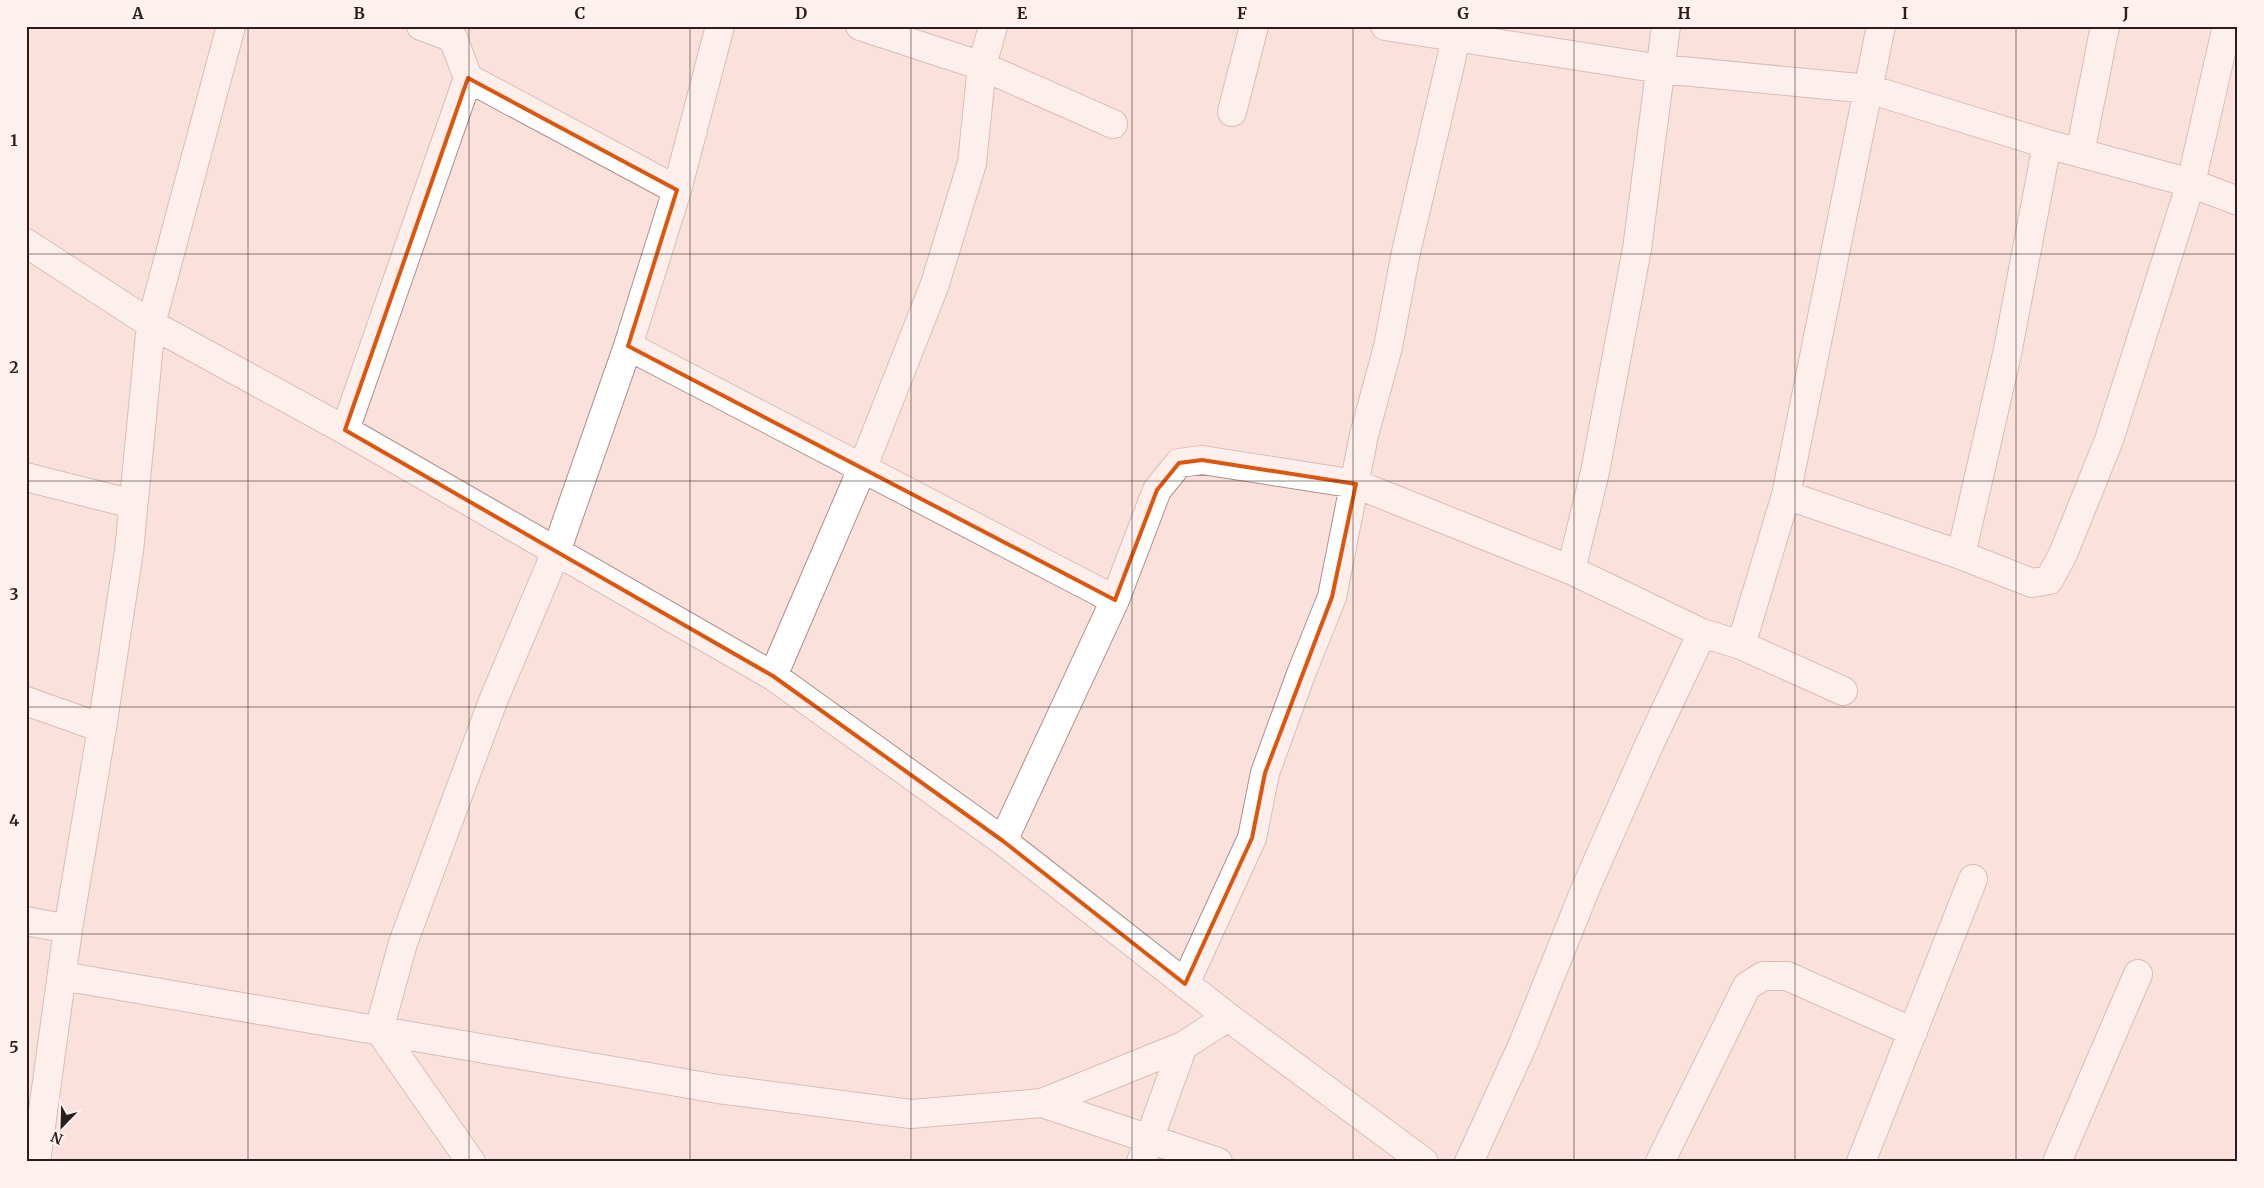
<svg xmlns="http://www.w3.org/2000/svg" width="2264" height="1188" viewBox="0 0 2264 1188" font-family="Merriweather,serif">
<rect width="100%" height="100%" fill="#fbe1dc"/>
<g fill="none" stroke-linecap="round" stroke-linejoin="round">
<defs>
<path id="street" d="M421,26L453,38L468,78L677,190
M860,26L982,66L1113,124
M1385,26L1661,69L1869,89L2047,144L2191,183L2238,201
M1232,112L1254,26
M2080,153L2105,26
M26,243L151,324L345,430L773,676L1003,841L1228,1017L1424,1162
M628,346L1115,600
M345,430L468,78
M26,477L133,504
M1786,495L1961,555L2032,583L2049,580L2063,554L2109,440L2191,183L2227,26
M1961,555L2007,354L2047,144
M1571,570L1595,472L1637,249L1666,26
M1741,645L1786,495L1881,26
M773,676L862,469L935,284L972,163L982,66L993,26
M26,701L102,728
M1003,841L1115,600L1157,490L1179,463L1202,460L1356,484L1571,570L1702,633L1741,645L1843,691
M26,921L68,929
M62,976L718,1089L911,1114L1042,1103L1183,1046L1228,1017
M1185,984L1252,838L1265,773L1301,674L1332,597L1364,435L1388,347L1406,252L1459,26
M1042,1103L1218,1162
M36,1162L68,929L102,728L129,551L151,324L231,26
M471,1162L379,1030L403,943L493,701L556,552L628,346L677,190L720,26
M1141,1162L1183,1046
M1469,1162L1523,1044L1587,885L1650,743L1702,633
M1660,1162L1747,986L1763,976H1787L1913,1032
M1861,1162L1973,879
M2057,1162L2138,974"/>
</defs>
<!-- street casing -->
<use href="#street" stroke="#ad8f8a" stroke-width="30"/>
<!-- street -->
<use href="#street" stroke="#fff" stroke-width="28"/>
</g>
<!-- marked area -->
<path d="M0 0H2264V1188H0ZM468,78L677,190L628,346L1115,600L1157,490L1179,463L1202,460L1356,484L1332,597L1265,773L1252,838L1185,984L1003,841L773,676L345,430Z" fill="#fbe1dc" fill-opacity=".55" fill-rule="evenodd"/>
<path fill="none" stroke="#de560d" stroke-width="4" stroke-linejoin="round" d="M468,78L677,190L628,346L1115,600L1157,490L1179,463L1202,460L1356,484L1332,597L1265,773L1252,838L1185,984L1003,841L773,676L345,430Z"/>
<!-- grid -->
<path fill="none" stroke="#2a1e1c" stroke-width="1" stroke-opacity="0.55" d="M248,26V1162M469,26V1162M690,26V1162M911,26V1162M1132,26V1162M1353,26V1162M1574,26V1162M1795,26V1162M2016,26V1162M26,254H2238M26,481H2238M26,707H2238M26,934H2238"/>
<!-- border -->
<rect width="2264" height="1188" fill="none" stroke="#fef1ef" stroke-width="55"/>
<!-- north arrow -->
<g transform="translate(62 1126) rotate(203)" stroke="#fef1ef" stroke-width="4" paint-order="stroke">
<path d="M0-4L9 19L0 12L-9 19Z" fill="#2a1e1c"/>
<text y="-8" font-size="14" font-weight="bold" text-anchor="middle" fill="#2a1e1c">N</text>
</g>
<rect x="28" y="28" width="2208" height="1132" fill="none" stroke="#2a1e1c" stroke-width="2"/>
<g font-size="16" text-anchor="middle" font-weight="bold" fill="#2a1e1c">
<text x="138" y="19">A</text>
<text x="359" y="19">B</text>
<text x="580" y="19">C</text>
<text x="801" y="19">D</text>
<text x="1022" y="19">E</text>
<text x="1242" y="19">F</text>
<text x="1463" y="19">G</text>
<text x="1684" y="19">H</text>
<text x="1905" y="19">I</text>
<text x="2126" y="19">J</text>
<text x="14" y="146">1</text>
<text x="14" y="373">2</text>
<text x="14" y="600">3</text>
<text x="14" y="826">4</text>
<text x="14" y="1053">5</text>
</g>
</svg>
